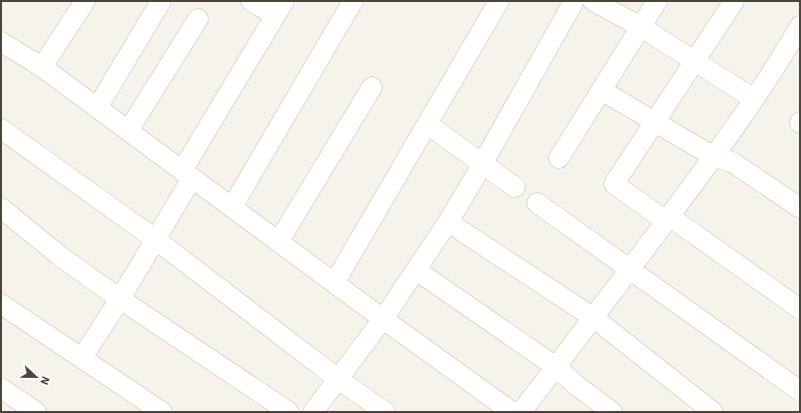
<svg xmlns="http://www.w3.org/2000/svg" width="801" height="413" viewBox="0 0 801 413" font-family="'IBM Plex Sans',sans-serif">
<rect width="100%" height="100%" fill="#f6f3ec"/>
<g fill="none" stroke-linecap="round" stroke-linejoin="round">
<defs>
<path id="minor" d="M251,1L275,15
M593,1L641,27L754,99
M1,42L42,67L383,319L512,412
M42,67L85,1
M601,90L714,157L732,162L800,208
M97,108L161,1
M800,122V123
M427,124L515,187
M1,129L155,239L338,379L385,412
M128,131L198,19
M559,158L657,1
M182,171L284,1
M537,203L800,391
M232,207L353,1
M1,208L60,256L120,299L289,412
M669,216L800,309
M666,221L614,184L734,1
M448,222L594,318L713,412
M279,241L372,87
M416,270L556,367L576,385L612,412
M335,282L499,1
M1,304L162,412
M82,358L120,299L192,178
M1,388L36,412
M313,412L383,319L448,222L475,177L574,1
M521,412C570,349 618,285 666,221C713,158 761,94 800,26"/>
</defs>
<!-- minor casing -->
<use href="#minor" stroke="#c2bbae" stroke-width="21"/>
<!-- minor -->
<use href="#minor" stroke="#fff" stroke-width="20"/>
</g>
<!-- border -->
<rect width="801" height="413" fill="none" stroke="#4b4439" stroke-width="4"/>
<!-- north arrow -->
<g transform="translate(36 377) rotate(112)" stroke="#ffffff" stroke-width="3" paint-order="stroke">
<path d="M0-3L7 15L0 10L-7 15Z" fill="#4b4439"/>
<text y="-6" font-size="11" font-weight="bold" text-anchor="middle" fill="#4b4439">N</text>
</g>
</svg>
